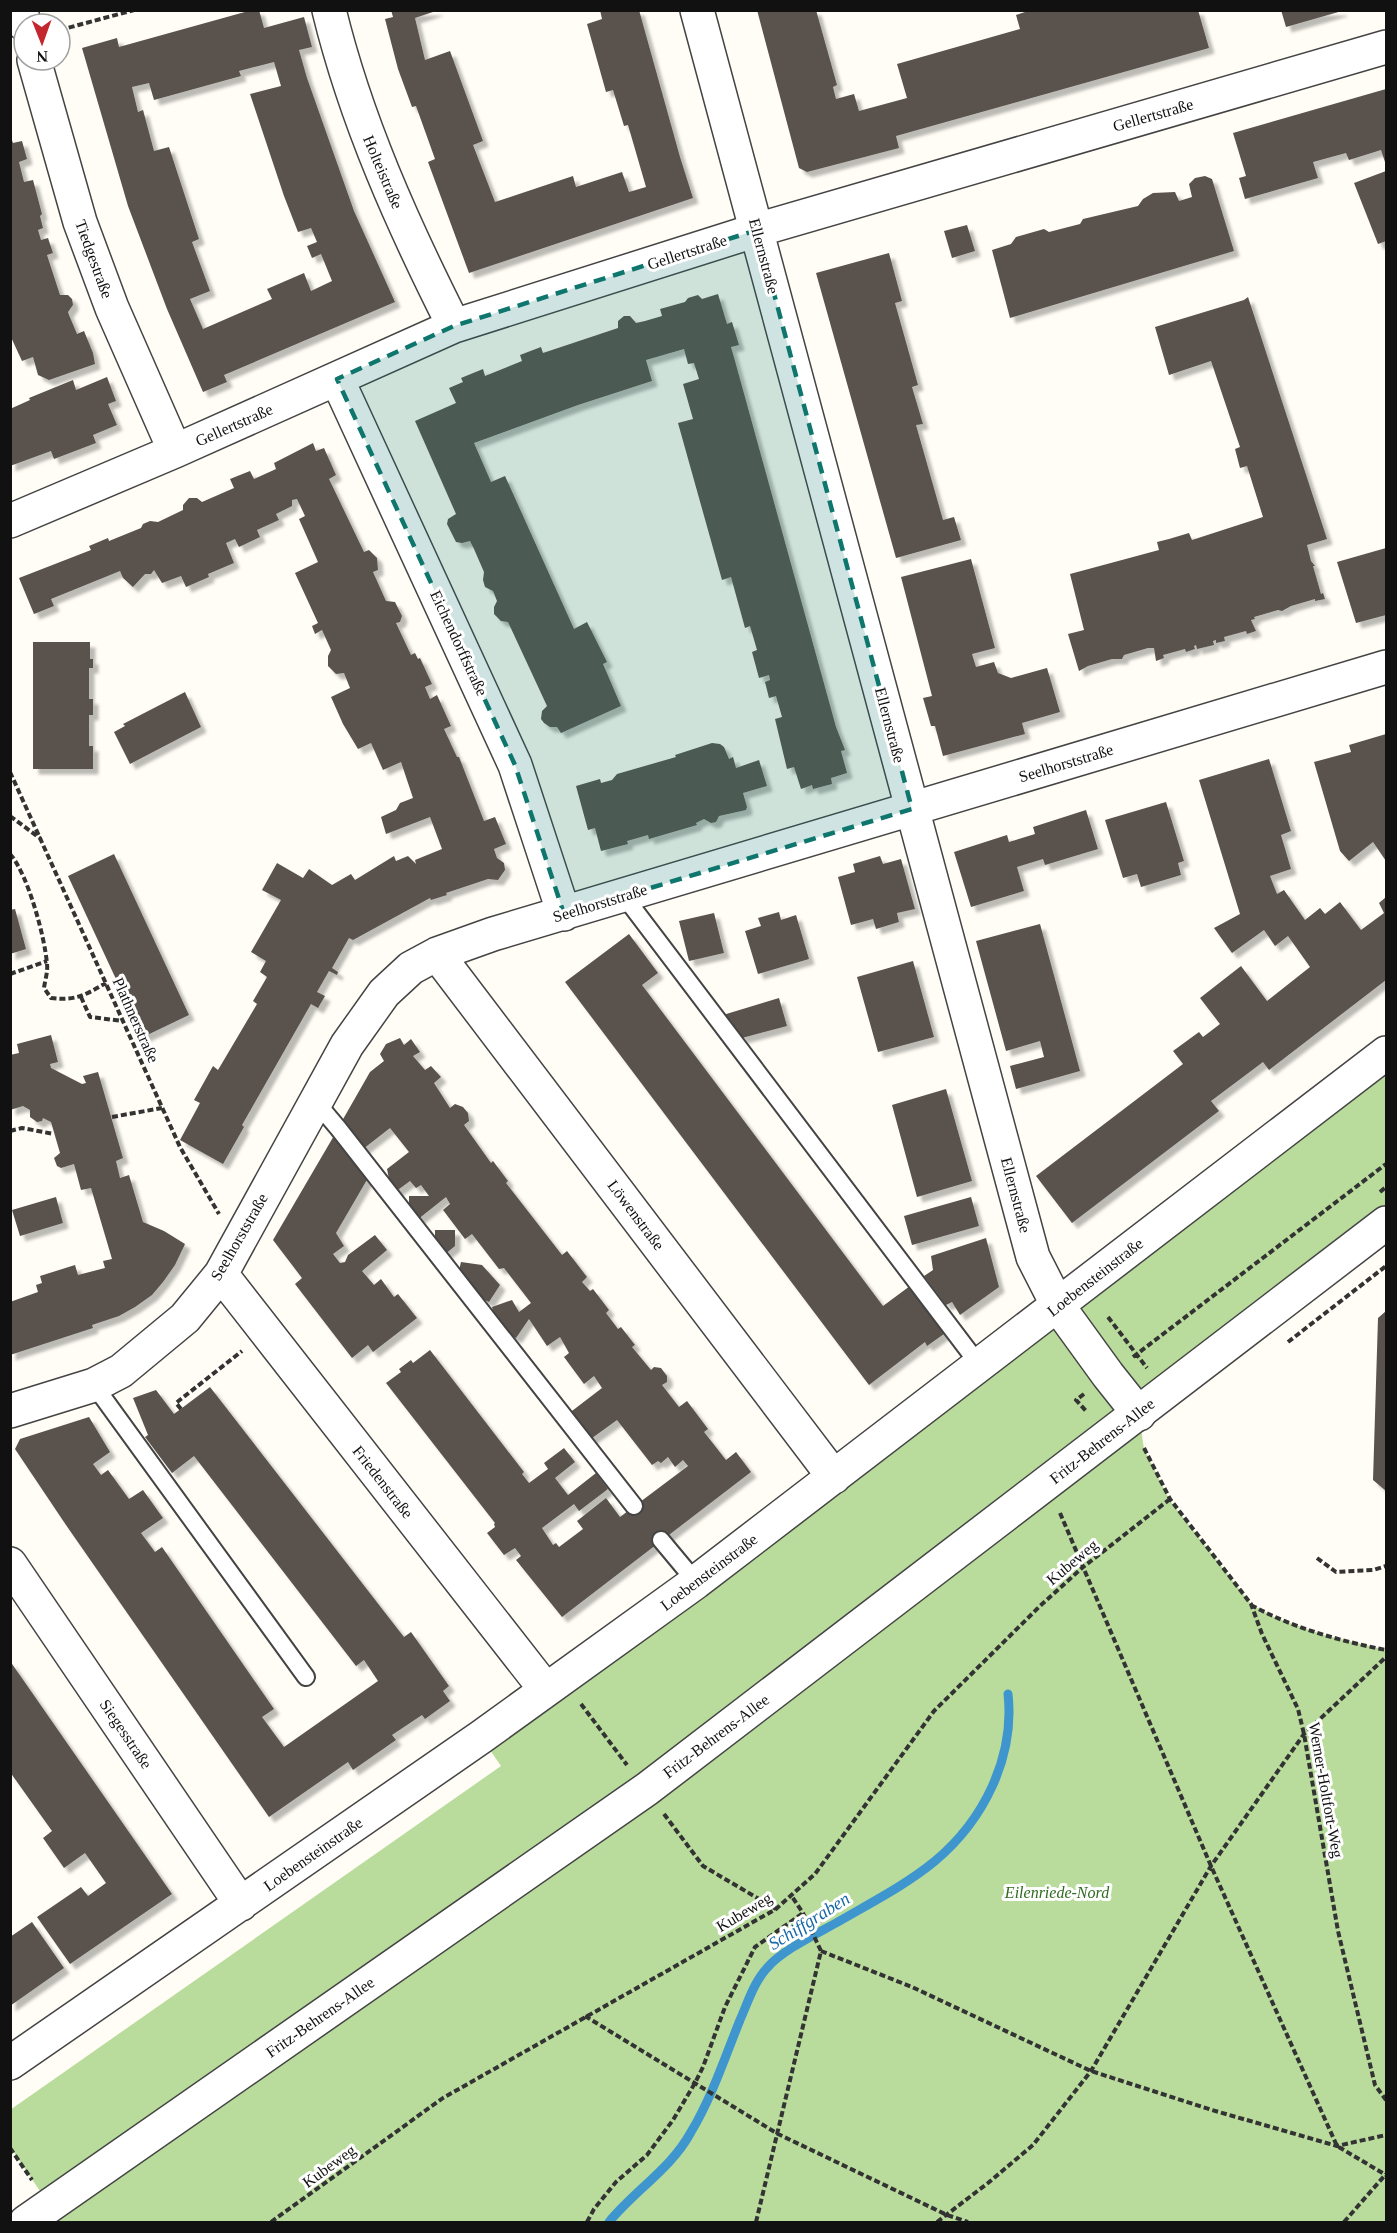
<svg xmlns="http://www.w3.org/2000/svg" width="1397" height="2233" viewBox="0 0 1397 2233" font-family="Georgia,serif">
<defs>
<filter id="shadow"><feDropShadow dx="5.5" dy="5.5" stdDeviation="1.5" flood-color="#0004"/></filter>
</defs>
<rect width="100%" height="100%" fill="#fffdf5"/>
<!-- forest -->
<path fill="#b9dc9c" d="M1386,1053V1223L1139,1414L1144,1449L1170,1501L1251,1604L1276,1618L1324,1635L1386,1650V2222H26L50,2206L11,2148L10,2110L501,1766L481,1737Z"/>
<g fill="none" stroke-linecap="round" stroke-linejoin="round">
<!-- stream -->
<path stroke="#3f96cf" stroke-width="9" d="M609,2222C635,2190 671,2169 691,2132C712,2097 725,2057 740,2020C748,2002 754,1982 767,1968C783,1949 821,1932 843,1919C874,1901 907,1884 935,1861C984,1820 1015,1757 1008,1694"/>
</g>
<!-- building -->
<path fill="#5a524d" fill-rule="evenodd" filter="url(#shadow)" d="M252,10H259L264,28L304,17L312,47L299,50L307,78L354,211L395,302L224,375L227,382L203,392L167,309L128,206L82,48L117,38L119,47ZM274,62L281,86L250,94L284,196L298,232L311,228L317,242L307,246L312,258L321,254L332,281L311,291L304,273L267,289L272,299L203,329L190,299L210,291L192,242L199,239L169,147L154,151L143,110L138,112L132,87L149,83L154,100L241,76L239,71Z
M391,10H439L415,18L425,60L450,51L483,141L473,145L495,202L573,176L576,187L622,172L629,192L646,187L628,125L624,126L613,90L606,92L587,24L602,19L600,10H639L680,157L693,198L469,273L428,162L435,159L416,106L412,107L398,69L385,19L393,17Z
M757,10H816L837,85L833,87L836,99L854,94L859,111L907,98L897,64L1020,29L1016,15L1031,10H1198L1209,48L896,136L899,148L807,172L799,168Z
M1281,10H1342V11L1286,27Z
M1386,89V165L1381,150L1349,160L1346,153L1313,162L1318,178L1245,199L1239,178L1246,176L1233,133Z
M10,135L13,143L22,141L27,159L19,162L24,182L33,180L42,214L40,216L43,228L38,230L41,240L48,238L53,253L47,255L60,295H68L72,299L73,305L68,312L69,315L77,334L84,331L93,353L95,364L49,380L38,375L33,357L22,361L10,335Z
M1386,171V241L1378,244L1354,183Z
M1205,176L1212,179L1234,251L1010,318L992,250L1011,244L1016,237L1044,229L1049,232L1080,224L1083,219L1138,206L1143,199L1153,193L1175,192L1179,201L1192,197L1189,184L1195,178Z
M967,225L975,251L952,258L944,231Z
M889,253L902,301L895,303L918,385L912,387L923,424L916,425L943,520L954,517L961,540L896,558L816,273Z
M718,294L727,324L732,322L739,345L731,347L735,361L836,727L845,750L841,751L847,773L831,778L832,784L813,789L812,785L801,789L794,767L787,769L775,719L782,717L776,696L769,698L765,682L770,680L769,675L759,678L752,652L757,650L750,626L745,628L731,577L722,580L678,423L693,419L683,384L699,379L694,363L688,364L684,349L646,360L652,381L578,405L474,443L491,482L505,476L574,629L587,622L607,662L603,664L621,706L561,733L557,727H550L544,723L541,719L542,711L547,706L508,622L501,621L494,614V607L497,601L493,591L485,587L483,580L484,572L474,549L470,541L462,543L456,542L447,524L448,519L456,514L415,421L456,403L449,388L463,382L461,378L483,369L485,376L522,361L520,355L541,347L543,353L618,328V321L624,316H630L636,323L645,321L662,316L660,309L685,302L688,298L698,295L702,299Z
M1248,297L1327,539L1307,545L1311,561L1315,566H1313L1321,594L1323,593L1325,599L1315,601V599L1291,606L1282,611L1278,610L1254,617L1255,619L1251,620L1256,631L1247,634L1246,631L1224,637L1225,641L1216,643V640L1213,641L1214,645L1197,649L1196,645L1194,646L1195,649L1186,652L1185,649L1163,655L1164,658L1156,661L1154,648H1148L1124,655L1122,659H1112L1088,666L1079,671L1068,634L1084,630L1070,574L1159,550L1157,542L1169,539L1189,533L1192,540L1263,517L1247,466L1240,468L1235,449L1240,447L1211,361L1169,375L1155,327L1244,300Z
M107,377L116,401L108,404L117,425L93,435L96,443L54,459L51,451L10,466V414H12L10,409L30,400L29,398L73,380L76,390Z
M313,443L316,451L324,448L336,475L329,479L364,552L369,550L377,558L378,570L373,572L386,601L395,602L402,616L400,622L396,623L411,655L415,653L418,659L420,658L432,684L425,687L430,699L437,695L451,726L444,729L457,757H459L484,821L495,817L506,844L494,849L497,858L504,863L505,870L498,880L488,879L446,893L447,895L431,900L430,898L353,940L349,938L332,968L338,972L337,975L329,971L317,992L325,996L318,1008L311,1004L242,1125L244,1127L223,1164L180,1140L200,1103L194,1100L213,1066L218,1070L257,1004L253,1001L267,977L260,972L266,961L251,952L281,900L262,890L277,863L303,878L309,869L332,885L351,874L355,880L394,856L396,861L408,856L416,864L415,860L442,849L430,817L386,834L381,817L396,810L400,803L413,798L401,762L383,770L371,743L358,749L343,724L331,697L350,688L344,673L336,674L328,666V656L331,650L322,630L315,634L312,626L318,623L295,573L318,562L299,519L305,516L297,499L292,500V506L276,514L279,520L257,530L260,537L239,547L235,539L226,543L234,563L208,574L209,577L186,587L181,576L162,583L154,570L151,574H145L133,587L123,578L120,571L51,599L54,606L34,614L19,578L91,550L89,546L108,538L109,541L141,528L143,524L150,521L158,522L183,510V505L189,498H197L202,502L234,488L230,479L250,471L254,479L276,469L274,463Z
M1386,548V615L1356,623L1337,562Z
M971,559L995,648L972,654L976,667L994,662L998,673L1011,678L1047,668L1060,712L1022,723L1025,734L943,756L935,726H931L923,698L932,696L901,577Z
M33,642H90V659H93V668H89V699H93V715H89V746H93V769H33Z
M185,692L201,727L130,764L114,732L125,726L123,724Z
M1386,734V861L1373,842L1349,861L1340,851L1314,762L1351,752L1349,745Z
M712,743L720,744L724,747L729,759L733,757L736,768L759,760L767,786L743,793L747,807L746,810L719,816L716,822L711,823L704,819L696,823L697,825L649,839L648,835L627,841L628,844L601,851L595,828L588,830L576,786L600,779L601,783L612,780L617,774L676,757L675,755Z
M1269,759L1291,831L1281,835L1291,869L1270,876L1277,894L1284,890L1305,920L1320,908L1325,914L1340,902L1361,930L1384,913L1379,903L1386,897V980L1269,1070L1263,1062L1211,1101L1219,1111L1072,1223L1036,1176L1183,1064L1173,1051L1199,1032L1203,1037L1220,1024L1200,998L1241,966L1267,1001L1310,967L1288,936L1275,946L1264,930L1232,953L1214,928L1240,914L1199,780Z
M1166,802L1184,861L1178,863L1181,875L1141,887L1137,874L1123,878L1105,820Z
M1086,810L1098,849L1045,865L1043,859L1017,867L1024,891L971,907L954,852L1007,835L1009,842L1035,834L1033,827Z
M114,854L189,1015L143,1037L68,876Z
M880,856L883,864L901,859L915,909L897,913L899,922L876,929L873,919L851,925L838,877L855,872L853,864Z
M15,909L26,949L10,954V910Z
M779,912L781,920L796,915L809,959L758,974L745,931L761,926L758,918Z
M714,913L724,953L689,961L679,921Z
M1040,924L1080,1071L1016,1089L1010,1066L1044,1057L1040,1041L1006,1051L976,941Z
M629,934L658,973L642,985L883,1306L914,1283L951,1329L927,1346L925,1342L869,1385L565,982Z
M913,961L934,1037L878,1052L857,977Z
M779,998L787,1026L742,1038L723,1015Z
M51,1035L58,1062L50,1064L51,1068L82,1084L86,1083L83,1076L98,1072L123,1158L116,1161L120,1178L129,1175L143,1222L164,1231L185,1244L175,1265L163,1282L152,1295L135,1307L119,1316L92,1325L93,1328L10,1355V1302L38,1292L36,1285L42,1283L40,1276L75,1265L78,1275L105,1268L103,1261L112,1259L91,1188L81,1190L74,1164L61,1168L57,1166L54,1158L60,1153L51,1122L43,1118L42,1121L37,1122L30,1117V1110L23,1106L10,1110V1055L19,1053L17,1044Z
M400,1038L404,1045L411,1039L420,1052L413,1056L425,1070L431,1066L441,1077L434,1083L450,1108L455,1104L463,1107L468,1113L469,1121L464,1125L491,1163L493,1161L508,1181L506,1183L562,1255L567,1251L587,1277L582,1282L590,1291L593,1289L609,1310L606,1313L618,1329L621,1327L635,1345L632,1347L651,1370L654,1367L661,1368L667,1376V1382L662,1385L679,1407L687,1401L708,1429L704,1432L726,1460L736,1452L751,1472L562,1617L516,1560L521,1556L515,1548L504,1555L487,1533L495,1527L494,1524L495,1523L386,1383L401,1372L399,1369L411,1360L413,1363L430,1350L524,1472L522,1474L529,1483L548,1469L544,1463L564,1448L575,1462L555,1478L568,1495L596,1473L608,1489L579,1511L574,1504L542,1528L553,1545L556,1543L559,1547L583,1529L577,1521L606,1498L620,1517L688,1466L683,1460L675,1467L668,1457L661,1463L658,1461L652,1465L617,1420L588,1441L568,1414L602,1388L594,1376L584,1384L564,1357L569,1353L560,1337L547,1346L529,1319L516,1338L503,1331L495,1322L492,1307L512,1300L519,1312L531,1303L504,1268L499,1269L472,1234L465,1239L443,1210L450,1204L446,1197L417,1220L409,1209V1196H429L421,1185L416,1188L410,1181L395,1192L390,1184L387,1169L409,1152L390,1128L363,1149L342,1121L370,1072L384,1061L380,1054L386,1044Z
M946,1089L972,1181L917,1197L892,1105Z
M335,1134L368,1178L336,1233L344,1246L333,1254L340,1263L345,1262L348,1255L375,1235L387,1250L362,1271L374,1285L381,1279L394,1297L398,1294L417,1318L373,1352L368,1345L352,1358L295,1284L302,1278L273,1240Z
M56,1197L63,1223L20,1236L12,1210Z
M971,1197L979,1226L912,1245L904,1216Z
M435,1230H455V1246L444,1255L435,1243Z
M986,1238L999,1287L960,1315L952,1302L946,1305L924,1276L933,1270L931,1256Z
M461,1262L482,1265L500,1285L489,1302L474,1295L458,1275Z
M1386,1311V1491L1373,1480L1378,1318Z
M210,1387L400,1632L404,1637L411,1632L449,1686L443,1691L450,1701L425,1719L422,1715L392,1735L396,1740L353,1770L348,1762L269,1817L66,1525L15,1449L20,1439L89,1417L110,1452L93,1464L101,1475L108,1470L129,1499L143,1490L163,1518L141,1533L155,1552L162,1547L274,1709L262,1717L284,1747L378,1681L364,1660L356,1666L194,1456L172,1473L145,1437L148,1435L133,1398L156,1390L174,1414Z
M10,1661L172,1894L70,1964L37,1917L81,1887L88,1896L106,1883L85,1853L64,1868L43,1838L52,1831L10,1772Z
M32,1922L64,1968L10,2006V1937Z"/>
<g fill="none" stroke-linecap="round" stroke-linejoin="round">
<defs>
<path id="service" d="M624,896L980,1366
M316,1102L338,1128L634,1506
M94,1385L306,1677
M661,1540L696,1582"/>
<path id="minor" d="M21,10L24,24
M329,10C356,121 403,225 454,326
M697,10L1033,1257L1058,1306L1108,1375L1139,1414
M34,60L80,222L112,308L175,451
M337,379L515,765L564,914
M10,521L175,451L454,326L757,230L1386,47
M437,954L834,1477
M221,1274L546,1690
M10,1411L94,1385L121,1371L185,1318L221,1274L347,1045L384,993L411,968L437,954L493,934L1386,667
M10,1564L241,1904
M10,2063L481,1737L696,1582L1386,1053"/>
<path id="tertiary" d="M26,2222L647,1789L1386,1223"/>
</defs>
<!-- service casing -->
<use href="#service" stroke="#444" stroke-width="20"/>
<!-- minor casing -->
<use href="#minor" stroke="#444" stroke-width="36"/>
<!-- tertiary casing -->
<use href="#tertiary" stroke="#444" stroke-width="36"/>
<!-- path -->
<path stroke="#333" stroke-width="4" stroke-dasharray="6 3" stroke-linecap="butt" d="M60,30L134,10
M10,772L180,1147L219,1214
M10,816L41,839
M10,854C28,874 45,938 47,964C48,972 45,980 44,988L51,998C76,1001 85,995 106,983
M10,974L47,961
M81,997L90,1017L123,1021
M112,1117L162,1108
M10,1131L22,1128L54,1134
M1380,1192L1386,1187
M1108,1317L1147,1368
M1288,1342L1386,1266
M1133,1357L1386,1164
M1084,1394L1076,1400L1087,1412
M181,1409L176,1403L242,1351
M1144,1448L1170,1499L1251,1604L1262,1634L1298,1709L1304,1734L1338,1931L1375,2085L1386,2100
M1060,1513L1211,1866L1337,2146L1386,2175
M1317,1558L1336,1572L1373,1570L1386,1566
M1251,1605C1293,1628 1340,1641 1386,1650
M581,1704L627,1765
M664,1814L703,1866L776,1909
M821,1951L912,1987L1091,2071L1212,2110L1337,2146L1386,2135
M585,2016L778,2134L947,2215L968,2222
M10,2148L32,2180
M271,2222L443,2098L776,1909L815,1874L934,1711L1040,1606L1082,1568L1170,1499
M587,2222L594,2209L616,2182L647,2155L673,2120L695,2083L703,2067L725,2007L755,1947L803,1913
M756,2222L821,1951L803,1913L791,1895
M937,2222L988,2183L1033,2145L1091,2071L1211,1866L1304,1734L1386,1657
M1344,2222L1386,2174"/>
<!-- service -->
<use href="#service" stroke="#fff" stroke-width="16"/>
<!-- minor -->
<use href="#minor" stroke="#fff" stroke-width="33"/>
<!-- tertiary -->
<use href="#tertiary" stroke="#fff" stroke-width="33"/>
</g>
<!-- marked area -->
<path fill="#0f766e" fill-opacity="0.2" stroke="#0f766e" stroke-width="4.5" stroke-dasharray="12 8" stroke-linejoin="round" d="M757,230L912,809L564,914L515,765L337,379L454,326Z"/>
<g text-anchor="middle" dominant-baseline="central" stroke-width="6" stroke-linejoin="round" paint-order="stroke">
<!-- street labels -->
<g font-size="16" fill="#111" stroke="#fff">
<text transform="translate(1153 115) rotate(-16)">Gellertstraße</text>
<text transform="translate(383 172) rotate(67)">Holteistraße</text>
<text transform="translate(687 252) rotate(-18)">Gellertstraße</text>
<text transform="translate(764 256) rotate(75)">Ellernstraße</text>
<text transform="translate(94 259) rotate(70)">Tiedgestraße</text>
<text transform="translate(234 425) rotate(-24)">Gellertstraße</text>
<text transform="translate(459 643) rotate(65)">Eichendorffstraße</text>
<text transform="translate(890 725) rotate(75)">Ellernstraße</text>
<text transform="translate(1066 763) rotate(-17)">Seelhorststraße</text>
<text transform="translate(600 903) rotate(-17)">Seelhorststraße</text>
<text transform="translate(136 1020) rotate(66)">Plathnerstraße</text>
<text transform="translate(1016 1195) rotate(75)">Ellernstraße</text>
<text transform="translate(636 1215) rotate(53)">Löwenstraße</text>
<text transform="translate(239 1237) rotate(-60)">Seelhorststraße</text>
<text transform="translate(1095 1277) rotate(-38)">Loebensteinstraße</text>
<text transform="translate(1102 1441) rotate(-38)">Fritz-Behrens-Allee</text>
<text transform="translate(383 1482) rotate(52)">Friedenstraße</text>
<text transform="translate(1072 1562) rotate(-40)">Kubeweg</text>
<text transform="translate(709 1572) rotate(-37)">Loebensteinstraße</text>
<text transform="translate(126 1734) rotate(56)">Siegesstraße</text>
<text transform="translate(716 1736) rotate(-37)">Fritz-Behrens-Allee</text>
<text transform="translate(1326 1790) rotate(80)">Werner-Holtfort-Weg</text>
<text transform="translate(313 1854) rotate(-35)">Loebensteinstraße</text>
<text transform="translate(744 1912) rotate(-31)">Kubeweg</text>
<text transform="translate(320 2017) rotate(-35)">Fritz-Behrens-Allee</text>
<text transform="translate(329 2166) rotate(-36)">Kubeweg</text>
</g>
<!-- park labels -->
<g font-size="16" font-style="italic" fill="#2f6b1f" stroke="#fff">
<text x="1057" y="1892">Eilenriede-Nord</text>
</g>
<!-- water labels -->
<g font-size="18" font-style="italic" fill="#1768a6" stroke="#fff">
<text transform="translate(809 1921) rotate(-32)">Schiffgraben</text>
</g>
</g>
<!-- border -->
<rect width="1397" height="2233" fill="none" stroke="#111111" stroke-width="24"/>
<!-- north arrow -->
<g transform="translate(42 42) rotate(179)"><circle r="28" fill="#ffffff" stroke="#a0a0a0" stroke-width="1.5"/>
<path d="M0-4.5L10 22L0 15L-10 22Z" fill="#c4262e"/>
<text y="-9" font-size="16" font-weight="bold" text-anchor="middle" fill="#111111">N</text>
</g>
</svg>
